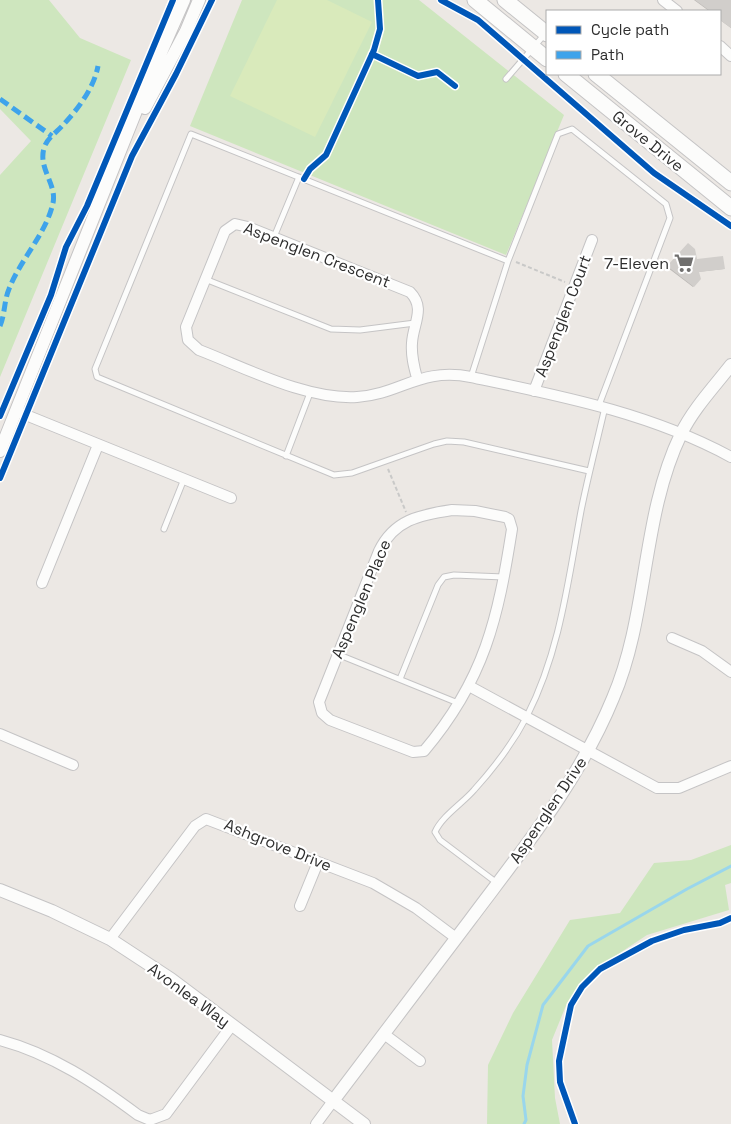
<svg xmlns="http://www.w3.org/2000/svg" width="731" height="1124" viewBox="0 0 731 1124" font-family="'Space Grotesk',sans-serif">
<rect width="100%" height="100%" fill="#ece8e4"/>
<!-- green -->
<path fill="#cee6be" d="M0,0H49L80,38L131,60L0,377V175L31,141L0,109Z
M242,0H419L564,115L506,255L190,126Z
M731,845V883L725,885L729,910L647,935L591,972L567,1003L552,1040L555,1098L560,1124H487L488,1065L513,1013L570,920L620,913L654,863L691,860Z"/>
<!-- pitch -->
<path fill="#d9eabb" d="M277,0H327L372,22L315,137L230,96Z"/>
<!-- shadow -->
<path fill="#0003" d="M694,0H727L731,3V28L720,20V11H709Z
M688,244L696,261L724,269L698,272L699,278L693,287L668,268Z"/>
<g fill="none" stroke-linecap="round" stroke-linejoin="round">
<!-- stream -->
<path stroke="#99d6ec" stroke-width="3" d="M524,1124L526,1120L523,1096L527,1065L543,1005L588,946L687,889L731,866"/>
</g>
<!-- building -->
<path fill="#d1cecb" d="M695,0H731V28L720,20V11H710Z
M688,243L695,249L697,259L723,256L725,269L699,272L701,279L694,287L667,266Z"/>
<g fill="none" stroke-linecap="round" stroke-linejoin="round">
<defs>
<path id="service" d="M506,79L545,34
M274,237L299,177
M508,261L191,134L95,369L97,377L334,475L352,473L434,444L447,441L464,442L589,471
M205,279L331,329L360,330L415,323
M471,377L508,261L558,134L572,129L666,204L670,218L599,405
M286,456L310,393
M164,529L184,479
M337,654L458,703
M400,679L438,585L444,577L454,575L504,577
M497,883L440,840L435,832C442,816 463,803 474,790C494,768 513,743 527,716C560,651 568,581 581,511C588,476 597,442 605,407"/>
<path id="minor" d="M663,0L677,11
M720,46L731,56
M417,378C414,367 411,356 412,343C413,324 426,308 410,292L248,227L235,224L225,231L186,327L188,340L199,350C246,368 306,400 357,397C401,394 420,367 471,377C561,396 650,413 731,457
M534,391L592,240
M16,411L231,498
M452,510L475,511L505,517L509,519L512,529C498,618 485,679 424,751L413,752L330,720L322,713L319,702L379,551C394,520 419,515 452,510Z
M42,583L98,445
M672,638L702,651L731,672
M469,686L657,788H679L731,766
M0,734L73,765
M300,906L318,862
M110,939L195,826L206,819L373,883L416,908L456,938
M384,1034L420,1061
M0,1040C52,1054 95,1083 138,1115L150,1120L166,1114L232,1025
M316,1124L333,1101"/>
<path id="tertiary" d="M145,108L186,31L199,0
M0,451L144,91L184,0
M0,890L52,911L110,939L171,979L364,1124
M333,1101C379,1041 424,980 470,920C523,849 579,781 613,698C649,614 641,517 681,434C693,409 714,387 731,365"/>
<path id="secondary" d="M475,0L547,59
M505,0L547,34
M566,74L731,208
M596,74L731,183"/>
</defs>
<!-- service casing -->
<use href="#service" stroke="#c5c4c5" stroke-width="7"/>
<!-- minor casing -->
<use href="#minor" stroke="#c5c4c5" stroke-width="12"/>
<!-- tertiary casing -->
<use href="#tertiary" stroke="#c5c4c5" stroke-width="14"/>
<!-- secondary casing -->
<use href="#secondary" stroke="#c5c4c5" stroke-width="17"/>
<!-- path -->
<path stroke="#c9c9c8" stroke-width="2" stroke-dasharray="4 2.5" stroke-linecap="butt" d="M516,262L565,282
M388,469L406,512"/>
<!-- service -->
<use href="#service" stroke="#fcfcfb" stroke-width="5"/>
<!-- minor -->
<use href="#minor" stroke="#fcfcfb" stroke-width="10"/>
<!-- tertiary -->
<use href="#tertiary" stroke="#fcfcfb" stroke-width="12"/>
<!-- secondary -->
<use href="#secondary" stroke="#fcfcfb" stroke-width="15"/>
<!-- quiet -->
<path stroke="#3ea3eb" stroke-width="5" stroke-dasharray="10 5" stroke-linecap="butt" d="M0,99L52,136
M0,326C5,314 4,301 9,289C20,260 46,234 53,203C57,184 38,169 44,148C47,138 57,132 63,125C78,109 94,88 98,66"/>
<defs>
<path id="cycleway" d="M441,0L478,20L654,173L731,226
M372,54L418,76L437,72L455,86
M304,179L310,169L326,155L374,50L380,29L378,0
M0,416L51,295L66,247L87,206L173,0
M0,478L132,156L176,74L212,0
M575,1124L560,1082L559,1061L571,1005L582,987L600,969L652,941L684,930L720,923L731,918"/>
</defs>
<!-- cycleway casing -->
<use href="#cycleway" stroke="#fff" stroke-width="9"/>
<!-- cycleway -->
<use href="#cycleway" stroke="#0057b8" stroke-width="6"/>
</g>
<!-- icons -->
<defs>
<symbol id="supermarket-bare" viewBox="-9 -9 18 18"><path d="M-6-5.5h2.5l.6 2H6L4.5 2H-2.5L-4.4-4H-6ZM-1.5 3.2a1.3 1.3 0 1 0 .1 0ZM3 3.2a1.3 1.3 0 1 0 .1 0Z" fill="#706f6e" stroke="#fff" stroke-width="2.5" paint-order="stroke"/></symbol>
</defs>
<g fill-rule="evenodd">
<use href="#supermarket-bare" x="670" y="249" width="28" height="28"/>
</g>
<g text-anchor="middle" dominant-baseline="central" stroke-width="4.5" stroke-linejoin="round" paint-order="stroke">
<!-- street labels -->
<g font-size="16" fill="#2e2e2e" stroke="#fff">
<text transform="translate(648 141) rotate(39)">Grove Drive</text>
<text transform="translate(317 255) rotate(21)">Aspenglen Crescent</text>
<text transform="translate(563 316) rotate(-69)">Aspenglen Court</text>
<text transform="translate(361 599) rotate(-67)">Aspenglen Place</text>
<text transform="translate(548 810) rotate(-56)">Aspenglen Drive</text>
<text transform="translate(278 845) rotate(22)">Ashgrove Drive</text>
<text transform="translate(189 995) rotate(36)">Avonlea Way</text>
</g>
<!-- poi labels -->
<g font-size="16" fill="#2e2e2e" stroke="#fff" text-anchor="end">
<text x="669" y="263">7-Eleven</text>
</g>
</g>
<!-- legend -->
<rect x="546" y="10" width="175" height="65" fill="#ffffff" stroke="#ababab"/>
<rect x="556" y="26" width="25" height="8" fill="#0057b8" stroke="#ababab"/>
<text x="591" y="35" font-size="15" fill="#2e2e2e">Cycle path</text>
<rect x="556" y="51" width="25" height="8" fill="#3ea3eb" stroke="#ababab"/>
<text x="591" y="60" font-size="15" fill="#2e2e2e">Path</text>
</svg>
